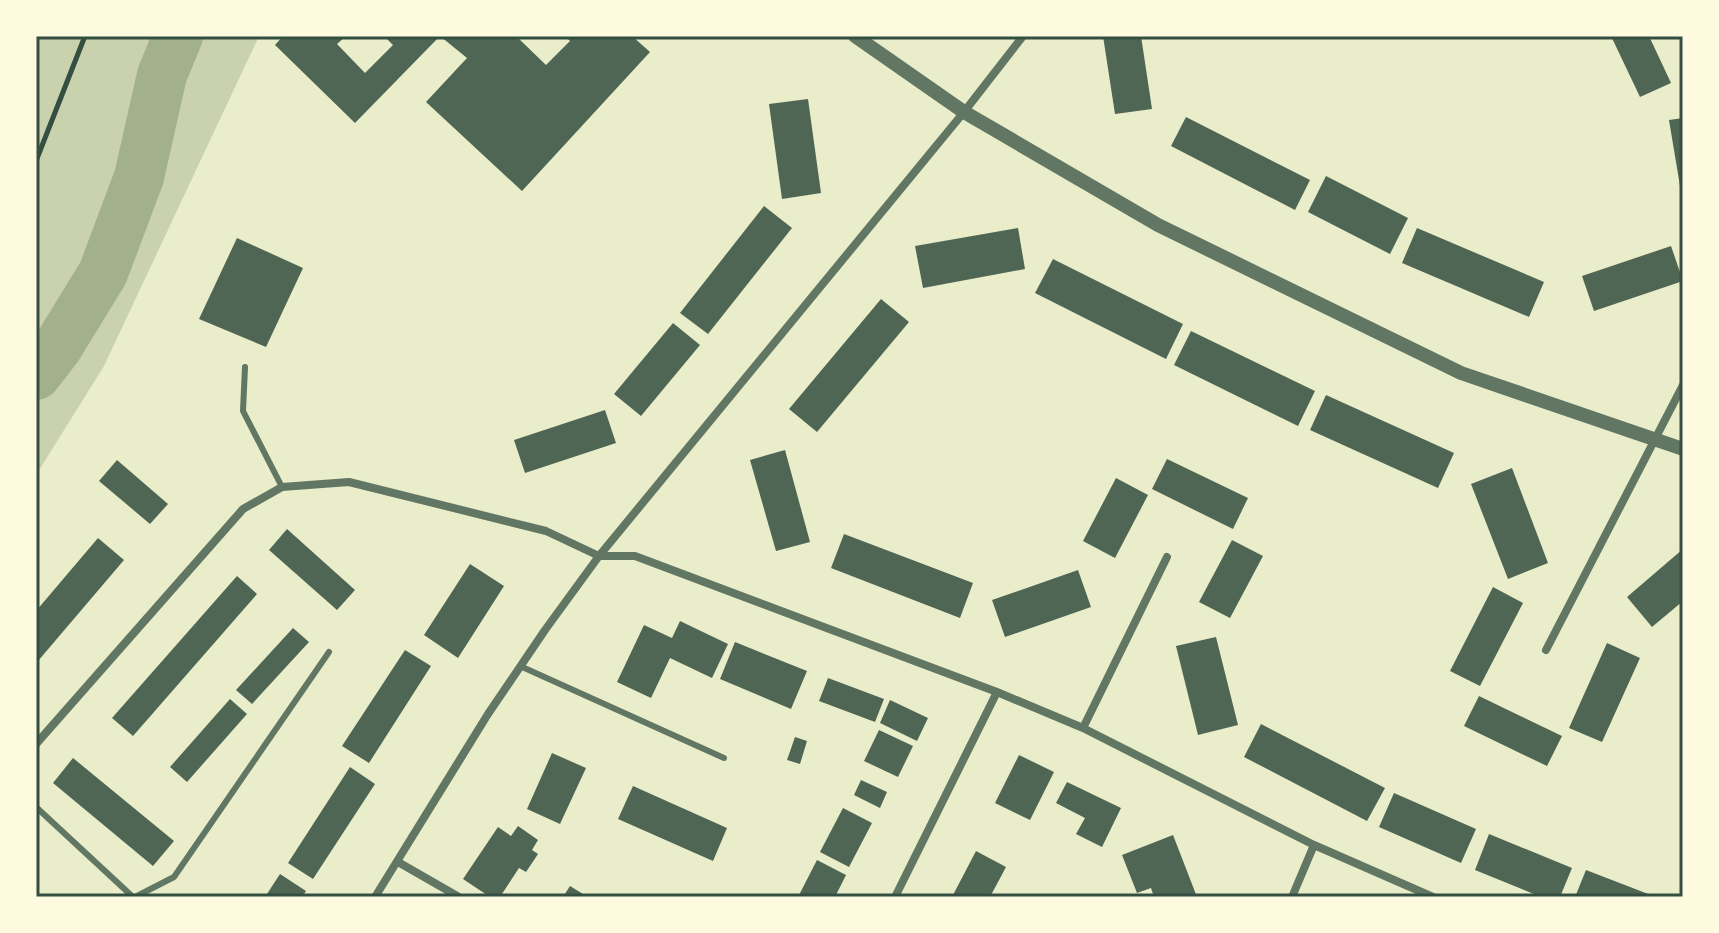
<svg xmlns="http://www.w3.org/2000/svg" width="1719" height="933" viewBox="0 0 1719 933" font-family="Lora,serif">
<rect width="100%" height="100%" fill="#e9edc9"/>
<!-- green -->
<path fill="#cad2ad" d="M36,36H259L104,366L36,475Z"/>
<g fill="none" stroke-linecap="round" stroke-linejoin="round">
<!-- river -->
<path stroke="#a3b18a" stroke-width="50" d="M36,375L57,348L103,273L139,177L162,75L178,36"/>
</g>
<!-- building -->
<path fill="#4f6655" d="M283,36H346L337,44L365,73L393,45L384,36H440L355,123L275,45Z
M440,36H516L546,65L570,41L565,36H632L650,52L522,191L426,102L467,58Z
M1103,36H1141L1152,109L1115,114Z
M1611,36H1649L1671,83L1640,97Z
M808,99L821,193L782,199L769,104Z
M1186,117L1310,180L1295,210L1171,146Z
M1683,118V192H1681L1669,120Z
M1326,176L1408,218L1390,254L1308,212Z
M764,206L792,228L708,334L680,313Z
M1018,228L1025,269L923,288L915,246Z
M1417,228L1544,282L1529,317L1402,263Z
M237,238L303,268L266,347L199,319Z
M1671,246L1683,281L1594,311L1582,276Z
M1053,259L1183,324L1166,359L1035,293Z
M881,299L909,322L817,432L789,409Z
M673,323L700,345L641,416L614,394Z
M1191,331L1315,391L1298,426L1174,365Z
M1326,395L1454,453L1438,488L1310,430Z
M605,410L616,443L525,473L514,440Z
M785,450L810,542L776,551L750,460Z
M1167,459L1248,498L1233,529L1152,489Z
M117,460L168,504L150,524L99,481Z
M1512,468L1548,563L1508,579L1471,484Z
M1116,478L1148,495L1115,558L1083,541Z
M287,529L355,590L337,610L269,550Z
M844,534L973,583L960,618L831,568Z
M98,538L124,560L38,661L36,659V611Z
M1232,540L1263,556L1230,618L1199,602Z
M1683,549V601L1652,627L1627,597Z
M470,564L504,586L458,658L424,635Z
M1078,570L1091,607L1005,637L992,600Z
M237,576L257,594L133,736L112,718Z
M1493,587L1523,603L1480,686L1450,671Z
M680,621L728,644L712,678L670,658L651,698L617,682L644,625L672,638Z
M293,628L309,642L252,704L236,690Z
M1216,637L1238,725L1198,735L1176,646Z
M735,642L807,671L791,709L720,679Z
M1607,643L1640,658L1602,742L1569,728Z
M405,650L431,666L369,763L342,746Z
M828,678L884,699L875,722L819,701Z
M1479,696L1562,736L1547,766L1464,726Z
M230,699L247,714L187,782L170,767Z
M890,700L928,718L917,741L880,723Z
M1261,724L1385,788L1367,821L1244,757Z
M879,730L913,746L898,777L864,761Z
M795,737L807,741L800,764L787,760Z
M552,753L586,768L560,824L527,809Z
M1019,755L1054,772L1030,820L995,803Z
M73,758L174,841L153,866L53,783Z
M350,767L375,784L313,879L288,863Z
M861,780L887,792L880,808L854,795Z
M1067,782L1121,808L1102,847L1076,834L1085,818L1056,803Z
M633,786L727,828L713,861L618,819Z
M1394,793L1476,829L1461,863L1379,827Z
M843,808L872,823L849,867L820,852Z
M518,826L538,840L532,850L538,854L526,872L519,868L500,897H490L463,879L498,827L511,836Z
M1489,834L1572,868L1560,897H1541L1475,870Z
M1173,835L1197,897H1154L1151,888L1137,893L1122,855Z
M976,851L1006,867L990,897H958L953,895Z
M817,860L846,875L835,897H798Z
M1586,870L1656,897H1575Z
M280,874L306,891L302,897H265Z
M570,886L588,897H563Z"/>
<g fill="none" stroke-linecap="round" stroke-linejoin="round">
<!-- path -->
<path stroke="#344e41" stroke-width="5" d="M36,161L85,36"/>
<!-- service -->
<path stroke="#617663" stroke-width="6" d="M245,367L243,411L282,487
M520,666L724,758
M36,807L133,897
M135,897L174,877L329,652"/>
<!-- minor -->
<path stroke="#617663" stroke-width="8" d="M1546,650L1683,385
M1083,728L1167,557
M36,744L243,509L282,487L349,482L546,531L599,556H635L997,692L1083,728L1314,845L1433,897
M398,862L459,897
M375,897L488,714L545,630L599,556L964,112L1023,36
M895,897L997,692
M1292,897L1314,845"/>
<!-- tertiary -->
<path stroke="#617663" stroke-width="14" d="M855,36L964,112L1158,225L1461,373L1683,449"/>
</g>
<!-- border -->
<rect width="1719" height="933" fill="none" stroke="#fefae0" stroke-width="76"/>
<rect x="38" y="38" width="1643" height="857" fill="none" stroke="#344e41" stroke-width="3"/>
</svg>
